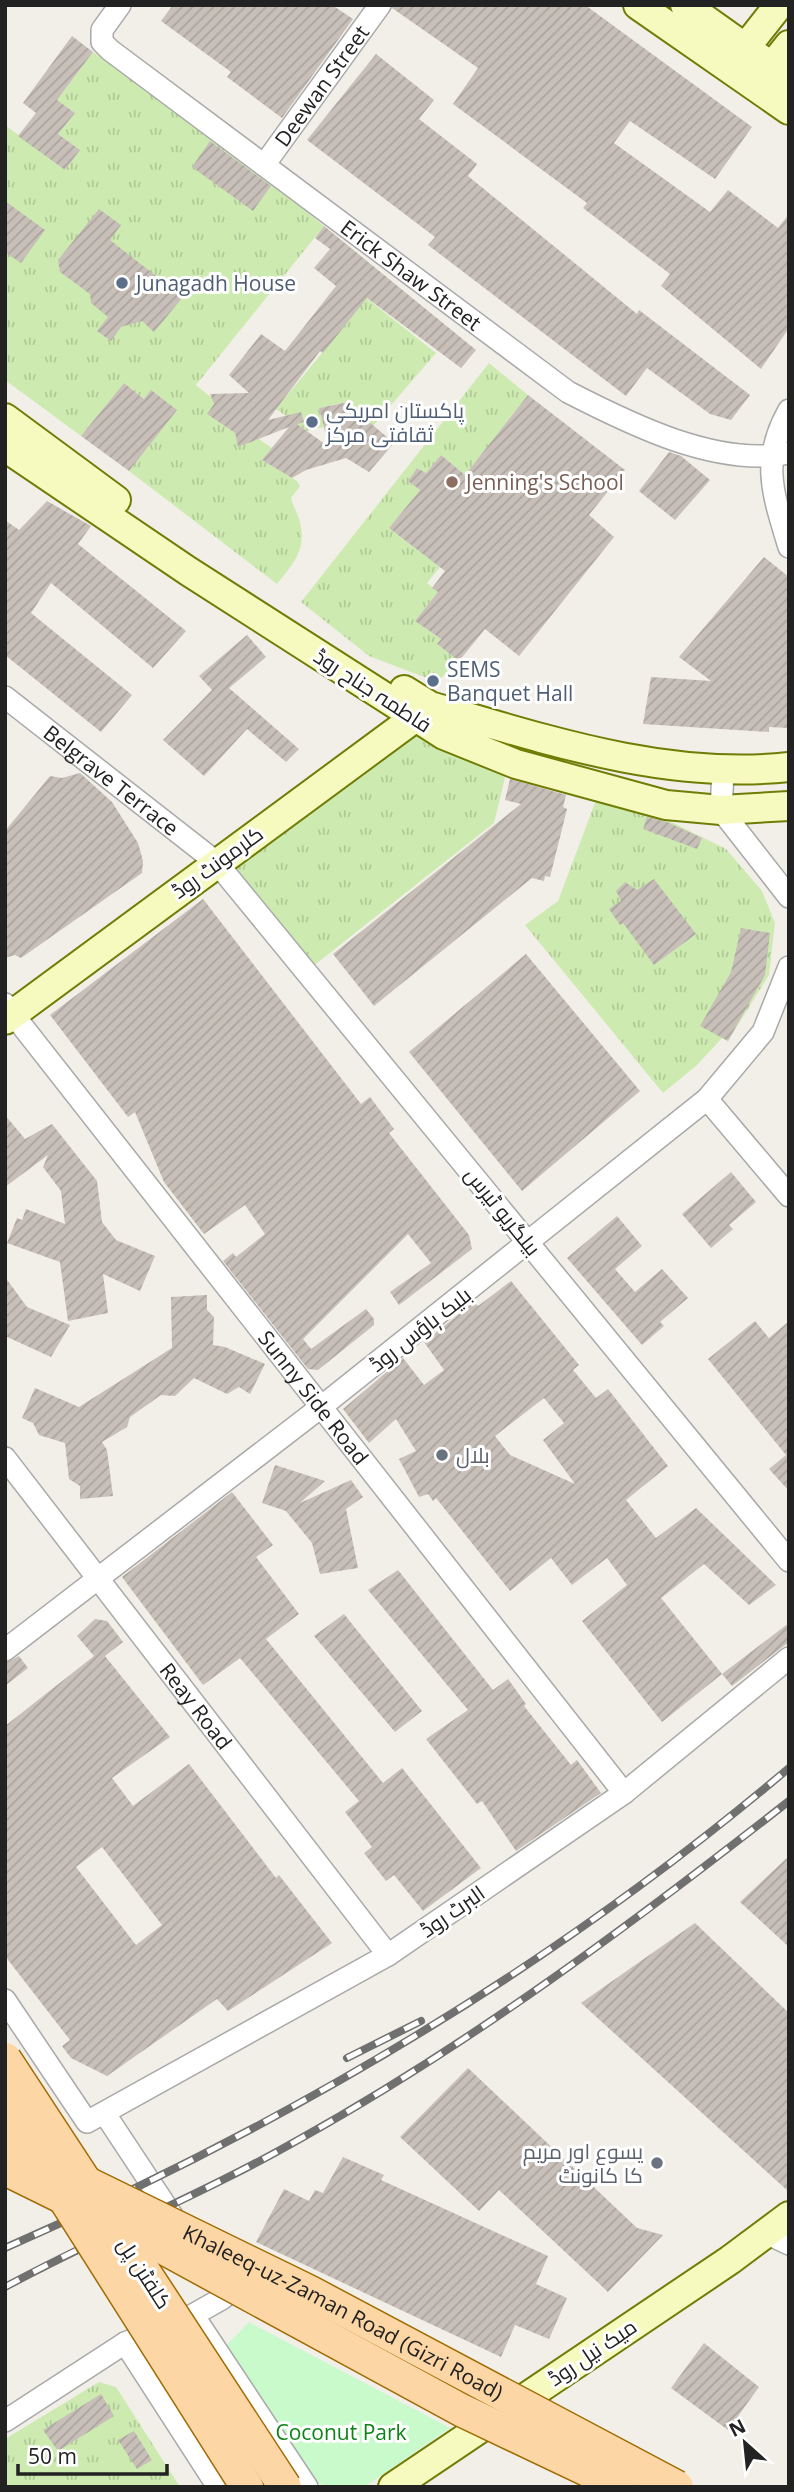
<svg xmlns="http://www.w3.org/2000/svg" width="794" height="2492" viewBox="0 0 794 2492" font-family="'Open Sans',Cairo,sans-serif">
<defs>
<pattern id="grass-tufts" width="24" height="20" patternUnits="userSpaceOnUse" patternTransform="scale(1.75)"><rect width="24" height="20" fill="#cdebb0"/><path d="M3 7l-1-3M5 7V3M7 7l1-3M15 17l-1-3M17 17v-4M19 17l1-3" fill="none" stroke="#b0c997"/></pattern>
<pattern id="building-hatch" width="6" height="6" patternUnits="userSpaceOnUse" patternTransform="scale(1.75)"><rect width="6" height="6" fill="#c7bfb8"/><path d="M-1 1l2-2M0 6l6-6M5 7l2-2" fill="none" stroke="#aba49e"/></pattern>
</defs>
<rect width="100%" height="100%" fill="#f2efe9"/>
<!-- grass -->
<path fill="url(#grass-tufts)" d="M93,52L273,183L324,226L196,385L212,398L214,404L207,414L235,433L238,447L256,437L272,448L262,460L297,481L300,486L291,498C293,506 297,512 299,519C308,548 294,563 277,584L129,471L176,410L151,391L144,399L124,383L81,436L5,380V125L65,170L80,150L58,134L75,113L57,100Z
M351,286L436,353L373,426L367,421H353L347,402L319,408L324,427L307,431L276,409L358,309Z
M489,363L528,395L465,475L441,455L426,473L417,468L408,481L420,490L389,528L440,567L427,583L438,592L415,621L441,639L437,644L459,661L437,682L369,656L301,602Z
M414,718L509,761L494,823L307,971L219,863Z
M601,787L726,849L762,891L775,923L769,975L728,1041L722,1038L697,1065L663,1093L525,925L558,901Z
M99,2382L116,2387L180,2487H5V2439Z"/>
<!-- park -->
<path fill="#c8facc" d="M249,2322L450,2428L364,2487H331L306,2480L223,2349Z"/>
<!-- building -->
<path fill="url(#building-hatch)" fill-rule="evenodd" d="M173,5H332L353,19L282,118L227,77L231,72L161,21Z
M393,5H585L752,127L715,179L630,121L614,143L710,212L728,190L778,228L789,214V328L761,369L661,286L670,274L583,208L587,203L453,104L478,68L392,8Z
M72,36L93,52L57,100L75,113L58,134L80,150L65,170L18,136L36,113L23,103Z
M376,54L434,100L419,119L477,164L468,176L637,314L639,310L750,395L731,420L710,414L647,368L626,396L428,245L435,237L307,140Z
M210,141L271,186L253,211L192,167Z
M5,201L45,230L21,263L5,252Z
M99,209L121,225L110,240L183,297L154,332L142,321L121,327L111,341L97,331L108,317L91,303L90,294L60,272L58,260Z
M324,226L476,350L461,368L367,298L323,353L320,351L268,420L301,412L304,422L297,424L329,447L319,408L348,402L353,421H368L394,443L369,472L346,458L306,470L292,478L262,460L289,427L238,447L235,433L207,414L214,404L210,394L249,393L229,375L261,334L285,351L336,286L314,268L330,249L315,238Z
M124,383L144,399L151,390L177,410L129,471L81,436Z
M528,395L625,470L589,515L614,537L519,656L485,629L459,661L437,644L441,639L415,621L438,592L432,588L445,571L389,528L420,490L408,481L417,468L426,473L441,455L465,475Z
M669,452L681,456L710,480L675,520L639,491Z
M47,501L91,526L78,544L186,631L153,668L51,583L31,613L132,695L101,732L5,655V520L19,530Z
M764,557L789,577V728L769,727V732L643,724L651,677L711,681L679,657Z
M247,635L266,657L229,688L299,749L286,762L247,729L204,776L163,740L212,690L199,676Z
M80,773L112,802L138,843L143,861L142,873L21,958L15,955L5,958V831L50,776L62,778Z
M510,779L566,795L563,807L567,809L550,877L545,876L544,881L532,878L374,1006L333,954L521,804L505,800Z
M647,817L667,822L702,838L697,849L643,829Z
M654,879L696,934L654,965L623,923L620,925L609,909L621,901L616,891L625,882L637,890Z
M203,899L361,1104L370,1097L394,1129L389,1133L469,1235L472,1249L399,1305L390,1292L431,1263L408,1234L303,1339L311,1349L366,1309L374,1319V1325L318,1370L308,1369L223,1261L233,1253L236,1257L265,1234L245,1205L204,1234L164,1182L135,1112L128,1117L50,1015Z
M741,928L770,933L765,975L728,1041L700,1026L731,972Z
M526,954L640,1091L522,1191L409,1052Z
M5,1115L25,1139L52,1124L97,1181L102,1222L116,1240L155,1256L140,1291L103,1274L108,1313L68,1321L60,1262L7,1243L17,1218L22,1220L26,1209L65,1224L61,1191L43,1167L48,1155L5,1187Z
M731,1172L756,1202L729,1225L733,1229L711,1248L682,1214Z
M617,1216L642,1246L615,1269L635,1292L662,1269L688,1298L660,1322L664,1326L642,1345L567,1258Z
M5,1277L27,1307L70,1325L51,1357L5,1336Z
M511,1281L579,1365L573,1370L596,1398L608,1389L668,1466L626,1500L656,1538L696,1508L776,1585L749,1605L704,1564L661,1598L722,1674L662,1722L582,1621L627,1585L607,1558L572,1585L551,1558L510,1591L436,1498L433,1501L428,1494L419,1497L399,1459L416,1451L396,1419L369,1443L343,1409L403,1358L424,1385L444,1370L424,1342L474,1302L478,1306ZM544,1398L564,1423L543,1440L575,1484L510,1455L495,1436Z
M207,1295V1310L214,1317L213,1345L225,1347L265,1364L250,1394L239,1387L227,1394L194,1378L175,1396L161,1395L130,1417L127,1427L102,1442L107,1450L113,1496L80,1499V1486L69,1479L65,1443L39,1435L33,1423L22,1418L35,1388L79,1407L172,1348L171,1297Z
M755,1321L769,1338L789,1321V1491L769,1469L786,1455L708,1359Z
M275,1465L325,1481L300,1503L351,1480L363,1497L346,1509L358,1568L320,1574L312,1543L286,1511L262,1503Z
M232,1492L273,1545L256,1557L299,1614L266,1639L383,1783L402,1768L481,1868L423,1911L394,1875L386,1881L364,1853L372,1847L345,1812L359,1801L240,1658L203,1685L122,1577Z
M398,1570L493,1690L508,1679L526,1704L524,1706L571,1765L577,1760L601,1793L516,1851L482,1801L477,1804L426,1739L468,1710L368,1590Z
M344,1614L422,1711L395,1732L314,1636Z
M95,1619L107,1621L123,1642L105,1656L170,1737L112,1778L133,1806L189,1764L276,1878L279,1875L332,1943L228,2011L217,1999L107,2076L71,2058L62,2046L70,2040L5,1956V1726L94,1656L77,1636ZM102,1847L162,1925L136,1945L76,1867Z
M789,1623V1642L732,1686L722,1674Z
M19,1656L28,1668L5,1686V1663Z
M789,1856V1947L740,1902Z
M695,1923L789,2013V2192L581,2003Z
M468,2068L637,2228L663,2235L608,2292L499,2190L479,2211L400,2137Z
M343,2157L384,2175L381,2180L548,2256L536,2284L567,2298L549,2339L515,2325L501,2357L256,2242L284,2189L309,2201L315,2190L323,2193Z
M704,2343L759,2387L728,2430L671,2388Z
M101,2394L114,2416L58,2451L43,2430Z
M134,2431L152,2460L137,2469L118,2440Z"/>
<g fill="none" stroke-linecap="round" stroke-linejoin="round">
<defs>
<g id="street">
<path id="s1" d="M120,5L102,30V42L110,50L568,392C630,424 718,468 789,453"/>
<path id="s2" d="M264,165L380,5"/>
<path d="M789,410C760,461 773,494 789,547"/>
<path id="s3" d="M5,697L216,862L789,1561"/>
<path d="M723,772L721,810L789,897"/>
<path id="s4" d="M5,1004L624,1793"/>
<path d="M707,1099L789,1196"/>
<path id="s5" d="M5,1458L388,1955"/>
<path d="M5,1650L321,1407L707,1099L763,1032L789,967"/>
<path d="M5,2000L87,2122L388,1955L624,1793L789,1658"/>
<path d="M105,2114L179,2226"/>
<path d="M766,2233L789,2244"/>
<path d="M193,2315L223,2298V2292L211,2273"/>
<path d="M125,2343L218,2487"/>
<path d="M5,2421L125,2343L193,2315L307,2487"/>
</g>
<path id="secondary" d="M638,5L789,110
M685,5L789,79
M735,61L779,5
M760,81L789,45
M5,418L116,500
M5,447L188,571L444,735L516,764L666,805L721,810L789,806
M404,690L430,706C547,740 666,780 789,767
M5,1020L428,708
M393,2487L730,2260L789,2216"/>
</defs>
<!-- street casing -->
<use href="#street" stroke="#a9a9a9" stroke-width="24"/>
<!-- secondary casing -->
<use href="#secondary" stroke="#707d05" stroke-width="32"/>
<!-- street -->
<use href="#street" stroke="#fff" stroke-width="21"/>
<!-- secondary -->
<use href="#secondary" stroke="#f7fabf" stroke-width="28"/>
<defs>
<path id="rail" d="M347,2058L421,2021
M5,2248C286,2125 555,1966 789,1768
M5,2287C101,2235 203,2194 298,2140C472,2043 632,1924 789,1801"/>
</defs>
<!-- rail casing -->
<use href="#rail" stroke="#707070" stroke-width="8"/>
<!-- rail -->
<use href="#rail" stroke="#fff" stroke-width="5" stroke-dasharray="16" stroke-linecap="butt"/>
<defs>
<g id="primary-bridge">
<path d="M5,2059L85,2181"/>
<path d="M5,2105L247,2487"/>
<path id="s6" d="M5,2143L310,2292L677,2487"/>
<path d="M5,2169L145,2238L461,2410L623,2487"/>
<path d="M113,2224L285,2487"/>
</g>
</defs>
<!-- primary-bridge casing -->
<use href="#primary-bridge" stroke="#a06b00" stroke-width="35" stroke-linecap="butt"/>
<!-- primary-bridge -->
<use href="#primary-bridge" stroke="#fcd6a4" stroke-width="32"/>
</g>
<!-- markers -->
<g fill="#5c6f8a" stroke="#fff" stroke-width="2.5">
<circle cx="122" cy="283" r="7"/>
<circle cx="312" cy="422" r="7"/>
<circle cx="433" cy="681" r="7"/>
</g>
<circle fill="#8d6e63" stroke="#fff" stroke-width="2.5" cx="452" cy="482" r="7"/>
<g fill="#6b7280" stroke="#fff" stroke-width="2.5">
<circle cx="442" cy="1455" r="7"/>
<circle cx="657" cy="2163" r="7"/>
</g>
<g text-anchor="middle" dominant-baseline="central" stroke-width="6" stroke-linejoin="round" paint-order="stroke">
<!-- street labels -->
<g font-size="21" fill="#222" stroke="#fff">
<text stroke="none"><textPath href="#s2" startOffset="98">Deewan Street</textPath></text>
<text stroke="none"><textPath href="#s1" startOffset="430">Erick Shaw Street</textPath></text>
<text transform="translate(373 690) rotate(33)">فاطمہ جناح روڈ</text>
<text stroke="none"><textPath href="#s3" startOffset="135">Belgrave Terrace</textPath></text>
<text transform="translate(217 862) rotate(-36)">کلرمونٹ روڈ</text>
<text transform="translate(503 1211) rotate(51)">بیلگریو ٹیرس</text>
<text transform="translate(420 1329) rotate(-38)">بلیک ہاؤس روڈ</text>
<text stroke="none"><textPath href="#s4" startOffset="500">Sunny Side Road</textPath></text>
<text stroke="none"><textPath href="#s5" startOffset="313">Reay Road</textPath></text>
<text transform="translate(452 1911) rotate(-35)">البرٹ روڈ</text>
<text transform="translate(145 2273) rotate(57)">کلفٹن پل</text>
<text stroke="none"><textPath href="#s6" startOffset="378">Khaleeq-uz-Zaman Road (Gizri Road)</textPath></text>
<text transform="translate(592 2352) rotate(-34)">میک نیل روڈ</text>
</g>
<!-- service labels -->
<g font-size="21" fill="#4e5e75" stroke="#fff" text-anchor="start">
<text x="136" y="283">Junagadh House</text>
<text x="326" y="410">پاکستان امریکی<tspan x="326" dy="24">ثقافتی مرکز</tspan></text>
<text x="447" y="669">SEMS<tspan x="447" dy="24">Banquet Hall</tspan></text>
</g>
<!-- education labels -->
<g font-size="21" fill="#785e54" stroke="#fff" text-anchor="start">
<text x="466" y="482">Jenning's School</text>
</g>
<!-- worship labels -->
<g font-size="21" fill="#5b616d" stroke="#fff" text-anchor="start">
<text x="456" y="1455">بلال</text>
<text x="643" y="2151" text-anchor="end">یسوع اور مریم<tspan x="643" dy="24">کا کانونٹ</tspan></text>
</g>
<!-- park labels -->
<g font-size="21" fill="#0c8416" stroke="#fff">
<text x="341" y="2432">Coconut Park</text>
</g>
</g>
<!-- border -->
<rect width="794" height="2492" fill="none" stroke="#222222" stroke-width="14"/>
<!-- north arrow -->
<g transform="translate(745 2443) rotate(333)" stroke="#ffffff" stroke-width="5" paint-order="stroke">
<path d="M0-5L12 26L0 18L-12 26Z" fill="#222222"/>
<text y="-10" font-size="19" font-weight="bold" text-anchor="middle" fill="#222222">N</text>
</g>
<!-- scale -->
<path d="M18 2464v10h149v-10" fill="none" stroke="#222222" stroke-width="3.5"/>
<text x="28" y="2464" font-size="21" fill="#222222" stroke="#ffffff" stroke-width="5" paint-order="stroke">50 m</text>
</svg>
